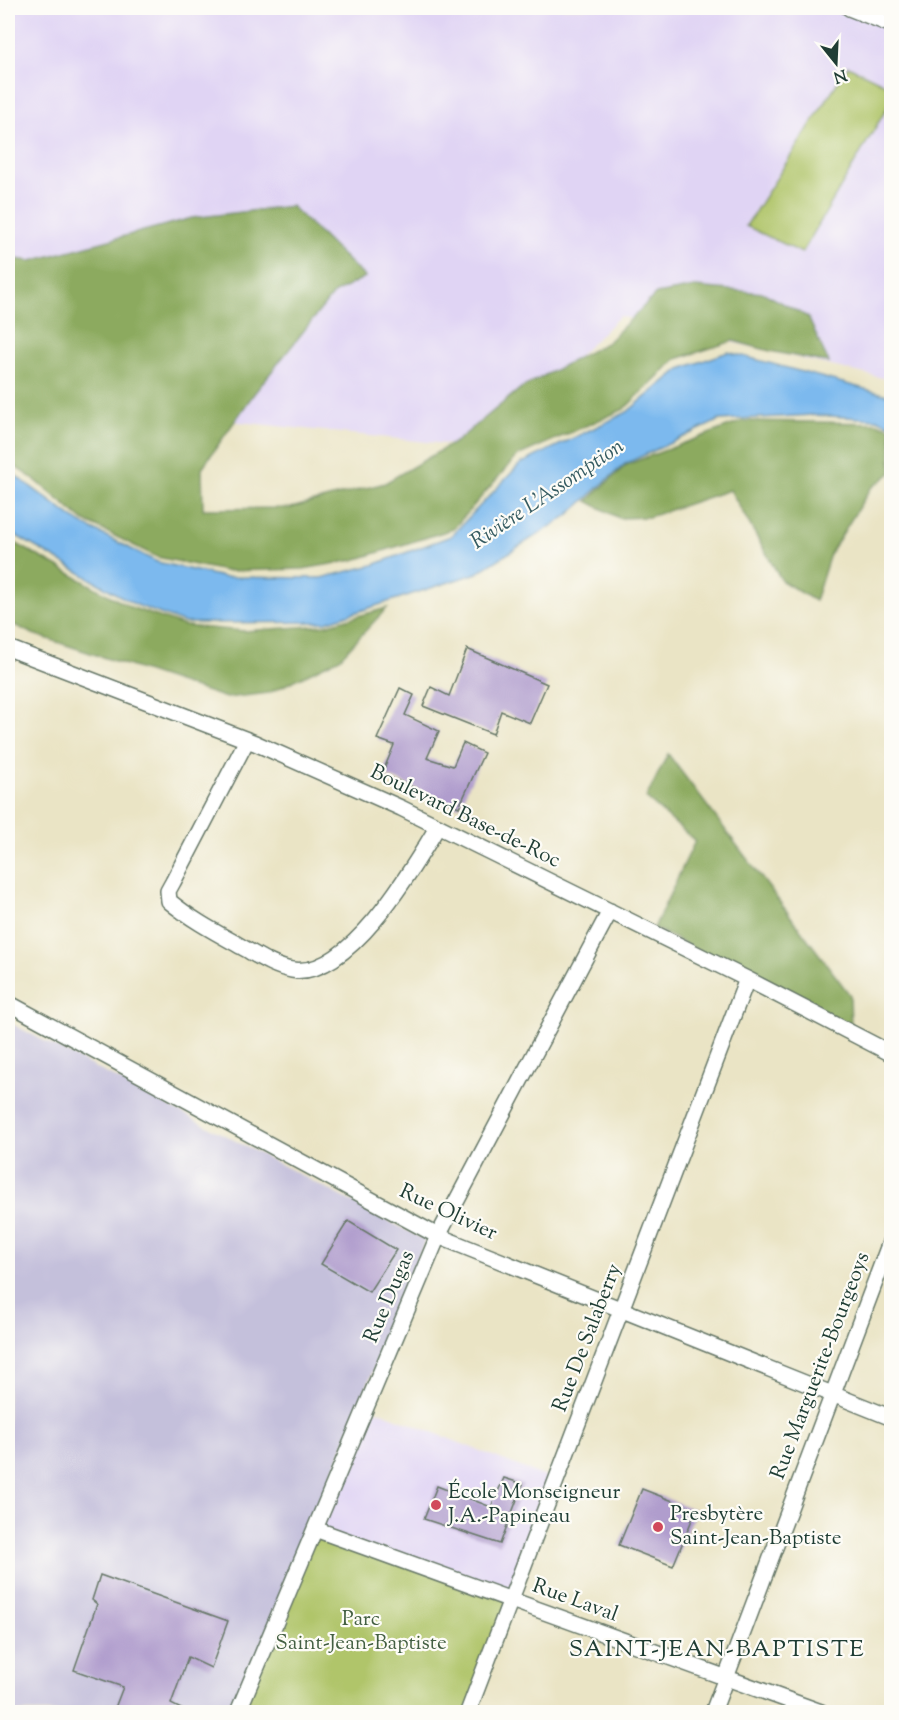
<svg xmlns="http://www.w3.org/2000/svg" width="899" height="1720" viewBox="0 0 899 1720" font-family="'Sorts Mill Goudy',serif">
<rect width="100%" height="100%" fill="#fdfcf7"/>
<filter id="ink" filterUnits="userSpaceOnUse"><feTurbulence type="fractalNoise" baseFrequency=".0167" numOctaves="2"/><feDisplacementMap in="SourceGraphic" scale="12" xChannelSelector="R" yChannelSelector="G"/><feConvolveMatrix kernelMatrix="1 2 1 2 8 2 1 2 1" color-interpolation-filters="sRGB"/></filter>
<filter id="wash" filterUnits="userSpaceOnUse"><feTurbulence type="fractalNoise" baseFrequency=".008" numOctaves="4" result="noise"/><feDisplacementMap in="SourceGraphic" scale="24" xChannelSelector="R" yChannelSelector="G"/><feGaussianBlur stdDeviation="1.35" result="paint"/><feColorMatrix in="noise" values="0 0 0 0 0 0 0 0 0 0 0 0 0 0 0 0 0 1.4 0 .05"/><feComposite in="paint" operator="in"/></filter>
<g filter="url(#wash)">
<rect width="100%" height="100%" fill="#eae4c5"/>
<!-- built -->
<path fill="#e0d4f4" d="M8,8H891V380L620,316L533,400L465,446L192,417L8,305Z
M366,1406L556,1481L511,1600L315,1529Z"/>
<!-- industrial -->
<path fill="#c4c0db" d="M8,1022L425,1240L238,1712H8Z"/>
<!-- green -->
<path fill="#b0c56a" stroke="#68814f" stroke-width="1.5" d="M848,66L891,87V101L802,253L746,226Z
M315,1529L511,1600L468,1712H242Z"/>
<!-- forest -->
<path fill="#8caa5e" stroke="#567449" stroke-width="1.5" d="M291,206L365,277L333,294L253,395L202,468L203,509L291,508L385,483L457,441L521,388L608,342L656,294L695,287L764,293L808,317L829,363L770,351L733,341L676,359L624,409L517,456L453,529L354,560L303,569L225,571L157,557L83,520L35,480L8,462V258L31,261L192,218Z
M743,421L877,423L891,428V473L870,489L830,554L815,601L782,581L730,490L649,517L619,518L587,501L626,465Z
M8,539L130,607L185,626L244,631L326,625L387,608L340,658L269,693L226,698L33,634L8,622Z
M668,754L850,995L851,1028L654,928L695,841L646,798Z"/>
<!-- water -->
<path fill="#7bb9ee" stroke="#4d7b91" stroke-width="1.5" d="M728,352L891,396V425L877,419L813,415L720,420L625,464L567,516L477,573L326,622L185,623L134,604L8,531V470L80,523L157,562L223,577L321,578L373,565L451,536L520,464L627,412L680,369Z"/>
<g id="blocks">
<!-- building -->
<path fill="#b09dcd" d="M467,649L547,684L530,723L501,711L493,734L423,706L431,687L449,696Z
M400,688L414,695L405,715L439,731L427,758L453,766L463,743L484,753L459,807L382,774L394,745L377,739Z
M348,1221L396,1250L369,1292L321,1264Z
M504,1478L523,1484L500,1544L424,1519L437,1486L491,1507Z
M642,1489L696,1510L673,1566L619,1545Z
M100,1575L228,1621L211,1668L188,1657L171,1704L189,1713H113L123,1687L74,1670L97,1604L92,1600Z"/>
</g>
</g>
<g filter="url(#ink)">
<use href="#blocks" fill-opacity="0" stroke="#667767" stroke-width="1.5"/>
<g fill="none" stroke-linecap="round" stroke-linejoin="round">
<defs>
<path id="minor" d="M849,8L892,25
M8,648L255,743L401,808L747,979L892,1054
M247,740L173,882L168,891L169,901C192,920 217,933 242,947C258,956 274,967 292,970C349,979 413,868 438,826
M8,1003L438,1236L892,1418
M315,1529L821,1712
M238,1712L438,1236L610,911
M468,1712L747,979
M713,1712L892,1237"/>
</defs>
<!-- minor casing -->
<use href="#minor" stroke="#667767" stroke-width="18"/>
<!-- path -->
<path stroke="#667767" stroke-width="2" stroke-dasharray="4.5 4.5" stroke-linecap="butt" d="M256,1708L267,1712"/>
<!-- minor -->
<use href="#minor" stroke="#fff" stroke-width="15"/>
</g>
</g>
<!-- markers -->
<g fill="#d1495b" stroke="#fdfcf7" stroke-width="2">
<circle cx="436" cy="1505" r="6"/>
<circle cx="658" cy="1527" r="6"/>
</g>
<g text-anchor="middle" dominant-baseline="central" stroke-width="4.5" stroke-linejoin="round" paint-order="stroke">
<!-- street labels -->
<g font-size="21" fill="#1f3d34" stroke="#fdfcf7">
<text transform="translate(465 817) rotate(26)">Boulevard Base-de-Roc</text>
<text transform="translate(448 1213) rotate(25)">Rue Olivier</text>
<text transform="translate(390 1297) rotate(-67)">Rue Dugas</text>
<text transform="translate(588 1338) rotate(-69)">Rue De Salaberry</text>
<text transform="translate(821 1366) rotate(-69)">Rue Marguerite-Bourgeoys</text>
<text transform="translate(575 1601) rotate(20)">Rue Laval</text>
</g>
<!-- poi labels -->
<g font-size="21" fill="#1f3d34" stroke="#fdfcf7" text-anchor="start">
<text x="448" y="1493">École Monseigneur<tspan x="448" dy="24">J.A.-Papineau</tspan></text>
<text x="670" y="1515">Presbytère<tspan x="670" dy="24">Saint-Jean-Baptiste</tspan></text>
</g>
<!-- park labels -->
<g font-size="21" fill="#435f42" stroke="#fdfcf7">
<text x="361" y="1620">Parc<tspan x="361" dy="24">Saint-Jean-Baptiste</tspan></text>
</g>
<!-- water labels -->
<g font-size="22" font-style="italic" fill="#365c62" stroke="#fdfcf7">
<text transform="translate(548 495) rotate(-34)">Rivière L'Assomption</text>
</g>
<!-- quarter labels -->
<g font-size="24" letter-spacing="1.5" fill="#1f3d34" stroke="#fdfcf7">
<text x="717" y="1650">SAINT-JEAN-BAPTISTE</text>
</g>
</g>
<!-- margin -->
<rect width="899" height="1720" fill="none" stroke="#fdfcf7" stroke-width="30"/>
<!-- north arrow -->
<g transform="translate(836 63) rotate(162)" stroke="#fdfcf7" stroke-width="4.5" paint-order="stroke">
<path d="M0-4.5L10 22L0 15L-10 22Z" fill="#1f3d34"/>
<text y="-9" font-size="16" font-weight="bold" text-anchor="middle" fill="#1f3d34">N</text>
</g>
</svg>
